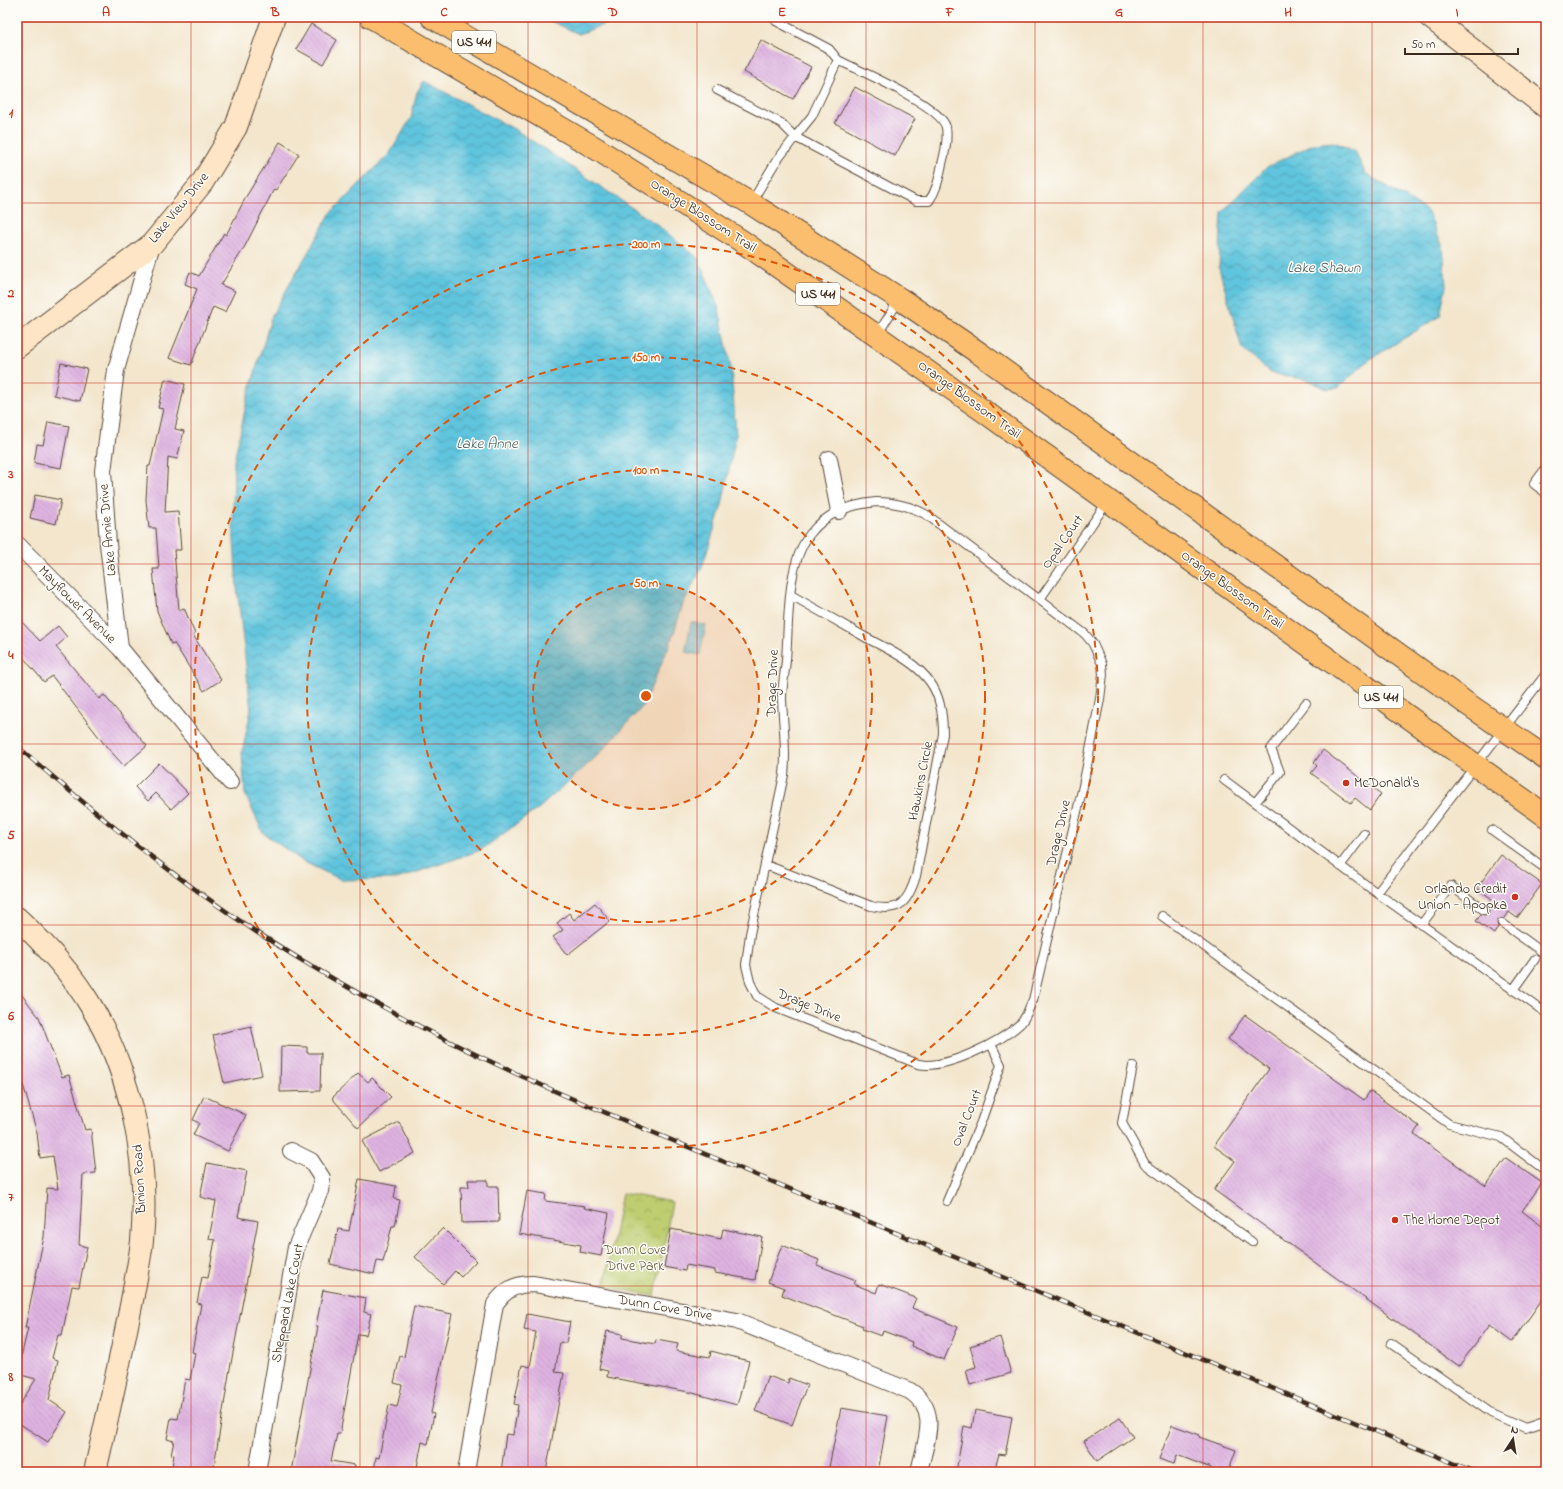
<svg xmlns="http://www.w3.org/2000/svg" width="1563" height="1489" viewBox="0 0 1563 1489" font-family="'Indie Flower',sans-serif">
<defs>
<pattern id="park-crowns" width="20" height="18" patternUnits="userSpaceOnUse"><rect width="20" height="18" fill="#bdcd6f"/><path d="M2 6a3 3 0 1 1 6 0M12 15a3 3 0 1 1 6 0" fill="none" stroke="#a3b060"/></pattern>
<pattern id="water-waves" width="16" height="10" patternUnits="userSpaceOnUse"><rect width="16" height="10" fill="#5fc4dd"/><path d="M0 5q4-4 8 0t8 0" fill="none" stroke="#509fb3"/></pattern>
<pattern id="building-back-hatch" width="6" height="6" patternUnits="userSpaceOnUse"><rect width="6" height="6" fill="#deb2e1"/><path d="M-1 5l2 2M0 0l6 6M5-1l2 2" fill="none" stroke="#bf99c1"/></pattern>
</defs>
<rect width="100%" height="100%" fill="#fdfcf7"/>
<filter id="ink" filterUnits="userSpaceOnUse"><feTurbulence type="fractalNoise" baseFrequency=".025" numOctaves="2"/><feDisplacementMap in="SourceGraphic" scale="8" xChannelSelector="R" yChannelSelector="G"/><feConvolveMatrix kernelMatrix="1 2 1 2 8 2 1 2 1" color-interpolation-filters="sRGB"/></filter>
<filter id="wash" filterUnits="userSpaceOnUse"><feTurbulence type="fractalNoise" baseFrequency=".012" numOctaves="4" result="noise"/><feDisplacementMap in="SourceGraphic" scale="16" xChannelSelector="R" yChannelSelector="G"/><feGaussianBlur stdDeviation="0.9" result="paint"/><feColorMatrix in="noise" values="0 0 0 0 0 0 0 0 0 0 0 0 0 0 0 0 0 1.4 0 .05"/><feComposite in="paint" operator="in"/></filter>
<g filter="url(#wash)">
<rect width="100%" height="100%" fill="#f3e6cd"/>
<!-- park -->
<path fill="url(#park-crowns)" stroke="#7c7c46" d="M622,1193L672,1202L655,1296L604,1286Z"/>
<!-- water -->
<path fill="url(#water-waves)" stroke="#4d777e" d="M542,17H624L579,34Z
M424,81L516,130L656,224L698,258L719,309L731,368L736,435L722,505L702,567L683,604L672,639L643,706L598,755L539,808L481,850L397,879L342,880L304,862L263,833L245,794L242,753L251,710L237,587L233,525L234,461L248,396L272,315L330,214L390,153L411,118L417,92Z
M1333,142L1355,151L1365,173L1427,211L1443,247L1446,286L1440,316L1369,360L1338,388L1327,389L1308,380L1271,373L1242,349L1219,268L1222,212L1267,167L1313,144Z
M691,622L706,625L700,655L685,652Z"/>
<g id="blocks">
<!-- building -->
<path fill="url(#building-back-hatch)" d="M311,24L337,40L323,64L296,49Z
M761,40L811,67L793,99L744,72Z
M855,87L915,119L895,156L835,123Z
M280,142L299,154L276,190L274,189L245,246L221,285L235,291L225,312L213,307L191,365L169,358L197,289L185,284L190,272L199,276L224,233L226,235L247,195Z
M61,363L87,369L80,401L54,395Z
M165,379L185,384L175,429L184,431L177,459L168,457L165,512L178,511L181,550H174L179,610L184,608L195,634L193,635L221,680L204,691L174,643L171,644L157,611L153,569H159L156,528H149L146,500L148,466H150L163,409L158,408Z
M48,422L69,426L61,468L34,463L37,444L43,445Z
M35,495L61,500L56,524L30,518Z
M17,617L40,641L58,626L67,637L56,647L99,699L104,695L147,746L124,766L105,745L52,676L44,682L17,650Z
M1323,750L1381,794L1370,810L1355,798L1351,803L1311,773L1317,766L1314,763Z
M159,763L188,793L171,809L156,793L148,801L135,787Z
M1501,855L1542,884L1517,918L1509,912L1505,918L1498,920L1497,923L1498,927L1494,934L1476,921L1481,914L1484,915L1488,914L1489,910L1487,906L1492,899L1477,888Z
M595,903L610,921L567,955L553,937L563,930L557,923L569,913L574,920Z
M17,989L39,1017L62,1077L69,1075L85,1130L91,1129L96,1173L83,1174L79,1245L87,1247L79,1287L72,1286L62,1335H58L52,1358L58,1360L49,1400L67,1412L48,1442L17,1422V1409L36,1379L17,1374L28,1328H25L44,1237L47,1188L58,1189L53,1156L40,1158L37,1133L22,1081L17,1083Z
M1245,1015L1364,1100L1370,1091L1419,1126L1414,1134L1486,1186L1506,1158L1542,1183L1522,1211L1546,1229V1294L1512,1342L1489,1325L1459,1366L1214,1190L1235,1161L1214,1146L1269,1069L1228,1039Z
M251,1026L262,1075L224,1083L213,1035Z
M281,1046L307,1047V1053H321L320,1091L280,1092Z
M358,1073L368,1082L372,1078L391,1097L358,1128L332,1098Z
M204,1096L246,1115L228,1151L193,1135L199,1123L193,1120Z
M399,1122L415,1153L379,1172L362,1141Z
M207,1163L247,1171L238,1217L258,1221L229,1374L213,1472H171L174,1455L171,1454L174,1441L167,1439L171,1418L178,1419L185,1379L190,1380L195,1353L192,1352L201,1304L197,1303L202,1277L208,1278L215,1240L209,1239L216,1201L200,1197Z
M359,1179L396,1186L394,1199L400,1200L395,1226H392L383,1262L377,1261L374,1274L330,1264L338,1229L349,1231Z
M468,1180H488V1186H498L499,1222L462,1223L461,1187H469Z
M527,1191L546,1194L545,1201L585,1206L584,1208L609,1213L601,1256L580,1252L581,1245L519,1234Z
M443,1228L476,1261L461,1277L455,1271L443,1284L415,1257Z
M671,1229L721,1239L723,1229L762,1237L755,1280L715,1273V1270L686,1265L685,1271L664,1267Z
M782,1245L819,1260L817,1265L856,1280L854,1284L876,1293L879,1284L916,1298L912,1308L958,1327L944,1360L911,1346L912,1342L883,1331L881,1336L862,1329L863,1326L782,1295L784,1288L768,1282Z
M323,1290L366,1298L364,1312L371,1314L366,1335L358,1334L340,1434H337L331,1461L355,1465L354,1472H291L318,1326H316Z
M414,1306L452,1314L431,1413L434,1414L428,1444L422,1442L416,1472H374L376,1457L379,1458L389,1405L397,1407L402,1385L394,1383L400,1356L404,1357Z
M527,1314L570,1322L566,1343L560,1342L555,1372L564,1373L546,1472H501L506,1434L513,1435L518,1405L514,1404L522,1365L530,1367L536,1332L524,1330Z
M607,1331L622,1334V1338L655,1344L656,1340L678,1344L676,1351L710,1357L711,1351L749,1361L737,1405L689,1392L607,1377L608,1371L599,1369Z
M1000,1337L1011,1373L970,1385L966,1370L976,1367L970,1346Z
M768,1376L788,1383L789,1378L807,1385L792,1425L755,1411Z
M841,1408L888,1416L878,1472H828Z
M975,1410L1012,1417L1005,1455L999,1454L994,1472H956L964,1426L972,1428Z
M1120,1418L1133,1437L1097,1461L1084,1441Z
M1172,1425L1200,1435L1199,1437L1236,1450L1228,1472H1210L1211,1468L1177,1455L1174,1464L1159,1459Z"/>
</g>
</g>
<g filter="url(#ink)">
<use href="#blocks" fill-opacity="0" stroke="#574638" stroke-width="1"/>
<g fill="none" stroke-linecap="round" stroke-linejoin="round">
<defs>
<path id="lane" d="M776,21L829,49L838,60
M717,90L781,123L795,137L812,116L838,60C860,71 940,105 946,127C948,139 945,153 942,164C939,178 937,190 929,201H916L795,137L775,163L751,203
M877,335L899,300
M1546,468L1534,484L1546,493
M876,502C895,502 911,506 927,515L1085,634L1093,644L1102,664L1103,674L1100,699L1083,786L1033,1000C1029,1007 1026,1019 1020,1024C999,1043 945,1070 918,1064L776,1008L757,996L750,982L746,965L750,934L784,775C787,750 783,725 782,699C782,686 785,673 786,660C789,622 786,564 810,534C827,512 850,505 876,502Z
M1040,599L1108,501
M1224,780L1377,893L1546,1013
M1255,803L1280,772L1271,749L1306,703
M1492,830L1546,869
M766,865L871,906C900,913 908,902 916,876L943,734C943,716 941,697 930,682C915,661 887,649 865,637C840,623 816,609 791,595
M1340,866L1364,834
M1451,886L1484,910
M1377,893L1546,674
M1162,916L1449,1124L1501,1137L1546,1171
M1502,923L1541,951
M1421,925L1446,892
M1513,990L1535,959
M1133,1066L1122,1123L1145,1164L1252,1242
M947,1201L981,1122L1001,1065L991,1044
M1391,1343L1491,1413L1525,1428L1546,1421"/>
<path id="street" d="M829,459L839,511
M17,544L120,648L230,782
M120,648L108,544L103,471L116,370L152,244
M257,1472L296,1247L320,1191L322,1178L311,1161L291,1151
M466,1472L495,1304C506,1289 515,1284 534,1284L737,1321L910,1391C941,1411 925,1442 919,1472"/>
<path id="secondary" d="M1430,17L1546,107
M17,347L152,244L202,183L236,127L274,17
M17,918C44,943 72,974 91,1006C132,1075 149,1161 142,1241C140,1259 136,1277 133,1295C122,1354 108,1413 95,1472"/>
<path id="primary" d="M371,17L597,149L740,240L985,412L1546,816
M432,17L750,203L900,299L979,353L1466,703L1546,758"/>
</defs>
<!-- lane casing -->
<use href="#lane" stroke="#574638" stroke-width="10"/>
<!-- street casing -->
<use href="#street" stroke="#574638" stroke-width="18"/>
<!-- secondary casing -->
<use href="#secondary" stroke="#574638" stroke-width="24"/>
<!-- primary casing -->
<use href="#primary" stroke="#574638" stroke-width="24"/>
<!-- lane -->
<use href="#lane" stroke="#fff" stroke-width="8"/>
<!-- street -->
<use href="#street" stroke="#fff" stroke-width="16"/>
<!-- secondary -->
<use href="#secondary" stroke="#fde5c5" stroke-width="22"/>
<!-- primary -->
<use href="#primary" stroke="#fbbd6e" stroke-width="22"/>
<defs>
<path id="rail" d="M17,746C94,813 173,877 258,933C347,990 441,1040 537,1083C573,1100 610,1114 647,1130L1475,1472"/>
</defs>
<!-- rail casing -->
<use href="#rail" stroke="#3b2a1e" stroke-width="4.5"/>
<!-- rail -->
<use href="#rail" stroke="#fdfcf7" stroke-width="3" stroke-dasharray="9" stroke-linecap="butt"/>
</g>
</g>
<!-- grid -->
<path fill="none" stroke="#c8321e" stroke-width="1" stroke-opacity="0.55" d="M191,17V1472M360,17V1472M528,17V1472M697,17V1472M866,17V1472M1035,17V1472M1203,17V1472M1372,17V1472M17,203H1546M17,383H1546M17,564H1546M17,744H1546M17,925H1546M17,1106H1546M17,1286H1546"/>
<!-- distance rings -->
<circle cx="646" cy="696" r="113" fill="#df570d" fill-opacity=".12"/>
<g fill="none" stroke="#df570d" stroke-width="2" stroke-dasharray="7 5">
<circle cx="646" cy="696" r="113"/>
<circle cx="646" cy="696" r="226"/>
<circle cx="646" cy="696" r="339"/>
<circle cx="646" cy="696" r="452"/>
</g>
<!-- markers -->
<g fill="#c8321e" stroke="#fdfcf7" stroke-width="1.5">
<circle cx="1346" cy="783" r="4"/>
<circle cx="1515" cy="897" r="4"/>
<circle cx="1395" cy="1220" r="4"/>
</g>
<g text-anchor="middle" dominant-baseline="central" stroke-width="3" stroke-linejoin="round" paint-order="stroke">
<!-- shield labels -->
<g fill="#fdfcf7" stroke="#75695f" stroke-width="1">
<rect x="452" y="31" width="44" height="22" rx="3"/>
<rect x="796" y="283" width="44" height="22" rx="3"/>
<rect x="1359" y="686" width="44" height="22" rx="3"/>
</g>
<g font-size="13" font-weight="bold" fill="#3b2a1e">
<text x="474" y="42">US 441</text>
<text x="818" y="294">US 441</text>
<text x="1381" y="697">US 441</text>
</g>
<!-- street labels -->
<g font-size="14" fill="#3b2a1e" stroke="#fdfcf7">
<text transform="translate(179 208) rotate(-51)">Lake View Drive</text>
<text transform="translate(703 216) rotate(33)">Orange Blossom Trail</text>
<text transform="translate(969 400) rotate(36)">Orange Blossom Trail</text>
<text transform="translate(108 530) rotate(-95)">Lake Annie Drive</text>
<text transform="translate(1063 542) rotate(-55)">Opal Court</text>
<text transform="translate(1232 590) rotate(36)">Orange Blossom Trail</text>
<text transform="translate(77 605) rotate(45)">Mayflower Avenue</text>
<text transform="translate(773 683) rotate(-88)">Drage Drive</text>
<text transform="translate(921 781) rotate(-79)">Hawkins Circle</text>
<text transform="translate(1059 833) rotate(-77)">Drage Drive</text>
<text transform="translate(809 1006) rotate(22)">Drage Drive</text>
<text transform="translate(967 1118) rotate(-68)">Oval Court</text>
<text transform="translate(140 1179) rotate(-93)">Binion Road</text>
<text transform="translate(288 1303) rotate(-79)">Sheppard Lake Court</text>
<text transform="translate(665 1308) rotate(10)">Dunn Cove Drive</text>
</g>
<!-- poi labels -->
<g font-size="14" fill="#3b2a1e" stroke="#fdfcf7" text-anchor="start">
<text x="1354" y="783">McDonald's</text>
<text x="1507" y="889" text-anchor="end">Orlando Credit<tspan x="1507" dy="16">Union - Apopka</tspan></text>
<text x="1403" y="1220">The Home Depot</text>
</g>
<!-- park labels -->
<g font-size="14" fill="#625b36" stroke="#fdfcf7">
<text x="635" y="1250">Dunn Cove<tspan x="635" dy="16">Drive Park</tspan></text>
</g>
<!-- water labels -->
<g font-size="15" font-style="italic" fill="#486061" stroke="#fdfcf7">
<text x="1324" y="268">Lake Shawn</text>
<text x="487" y="444">Lake Anne</text>
</g>
</g>
<circle cx="646" cy="696" r="6" fill="#df570d" stroke="#fdfcf7" stroke-width="2"/>
<g font-size="12" text-anchor="middle" font-weight="bold" fill="#df570d" stroke="#fdfcf7" stroke-width="3" stroke-linejoin="round" paint-order="stroke">
<text x="646" y="248">200 m</text>
<text x="646" y="361">150 m</text>
<text x="646" y="474">100 m</text>
<text x="646" y="587">50 m</text>
</g>
<!-- margin -->
<rect width="1563" height="1489" fill="none" stroke="#fdfcf7" stroke-width="44"/>
<!-- north arrow -->
<g transform="translate(1513 1439) rotate(12)" stroke="#fdfcf7" stroke-width="3" paint-order="stroke">
<path d="M0-3L7 15L0 10L-7 15Z" fill="#3b2a1e"/>
<text y="-6" font-size="11" font-weight="bold" text-anchor="middle" fill="#3b2a1e">N</text>
</g>
<!-- scale -->
<path d="M1405 48v6h113v-6" fill="none" stroke="#3b2a1e" stroke-width="2"/>
<text x="1411" y="48" font-size="12" fill="#3b2a1e" stroke="#fdfcf7" stroke-width="3" paint-order="stroke">50 m</text>
<rect x="22" y="22" width="1519" height="1445" fill="none" stroke="#c8321e" stroke-width="1.5"/>
<g font-size="13" text-anchor="middle" font-weight="bold" fill="#c8321e">
<text x="106" y="16">A</text>
<text x="275" y="16">B</text>
<text x="444" y="16">C</text>
<text x="613" y="16">D</text>
<text x="782" y="16">E</text>
<text x="950" y="16">F</text>
<text x="1119" y="16">G</text>
<text x="1288" y="16">H</text>
<text x="1457" y="16">I</text>
<text x="11" y="117">1</text>
<text x="11" y="297">2</text>
<text x="11" y="478">3</text>
<text x="11" y="659">4</text>
<text x="11" y="839">5</text>
<text x="11" y="1020">6</text>
<text x="11" y="1201">7</text>
<text x="11" y="1381">8</text>
</g>
</svg>
